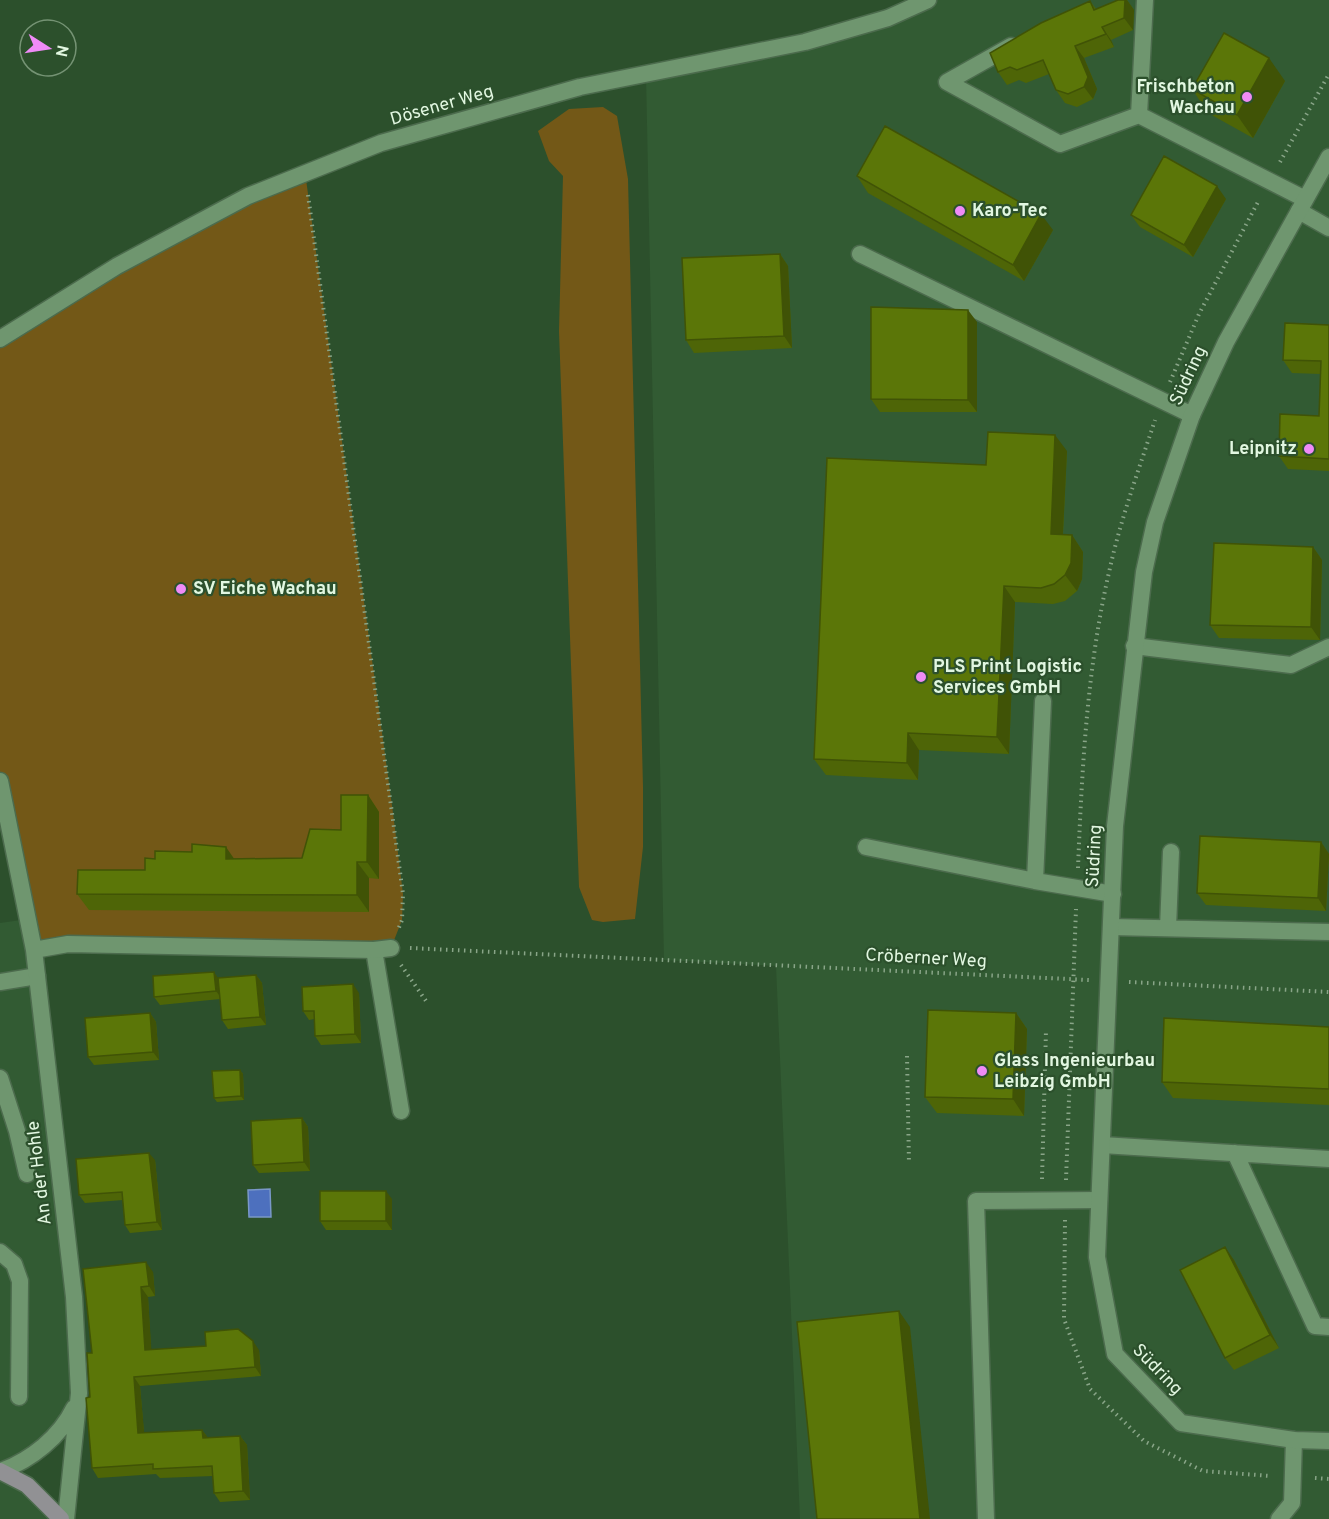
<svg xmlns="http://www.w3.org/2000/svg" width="1329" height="1519" viewBox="0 0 1329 1519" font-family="Overpass,sans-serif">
<rect width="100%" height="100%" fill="#2c502c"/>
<!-- built -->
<path fill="#325b33" d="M928,0H1329V1519H800L776,966L664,960L646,74L805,42Z
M28,919L49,1085L75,1407L10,1468L61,1519H0V923Z"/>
<!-- green -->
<path fill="#735817" d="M603,107L617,116L628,179L643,787V847L635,919L603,922L592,920L579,887L559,331L563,176L549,161L538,131L569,109Z
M305,172L393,813L403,894L402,920L391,948L34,950L0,781V339Z"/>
<!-- water -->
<path fill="#4d70be" stroke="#7a98c8" stroke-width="1.5" d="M270,1189L271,1217H249L248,1190Z"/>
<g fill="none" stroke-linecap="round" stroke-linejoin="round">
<defs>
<path id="service" d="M1011,46L947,82L1060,144L1139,115L1305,199
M1139,115L1145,0
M1299,211L1329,228
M860,254L1192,415
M1134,646L1291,665L1329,647
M1043,701L1035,881L1113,894
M866,847L1035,881
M1112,927L1329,932
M1168,928L1171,852
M374,950L401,1111
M0,982L37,976
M0,1078L17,1131L27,1174
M1102,1145L1329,1159
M1235,1153L1315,1326L1329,1327
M0,1252L14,1264L20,1281L19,1397
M986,1519L976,1201L1099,1200
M1279,1519L1292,1503L1294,1440"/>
<path id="minor" d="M1329,157L1226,342L1192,415L1155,522L1144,572L1115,826L1097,1257L1115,1354L1181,1423L1294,1440L1329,1441
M0,339L117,266L248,196L381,143L580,87L805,42L888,18L928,0
M0,781L34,950L74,1297L79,1393L66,1519
M34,950L68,944L374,950L391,948
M1,1471C31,1460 60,1437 74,1408"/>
<path id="secondary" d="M0,1471L27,1485L61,1519"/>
</defs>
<!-- service casing -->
<use href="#service" stroke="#4c6b4d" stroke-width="19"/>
<!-- minor casing -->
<use href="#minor" stroke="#4c6b4d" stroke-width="19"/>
<!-- secondary casing -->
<use href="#secondary" stroke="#4c6b4d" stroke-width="19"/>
<!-- path -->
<path stroke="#89a588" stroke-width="4" stroke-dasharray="1.5 4.5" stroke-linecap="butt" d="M1280,162L1329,74
M308,195L403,894L402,920L398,930
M1170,382L1199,314L1259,200
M1078,868C1082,768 1087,666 1110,568C1121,518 1139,469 1155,420
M410,948L1089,980
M401,965L426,1001
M1129,982L1329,992
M907,1056L909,1164
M1042,1179L1046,1030
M1066,1180L1076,909
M1065,1220L1064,1319L1090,1389L1144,1441L1203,1471L1271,1476
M1315,1478L1329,1479"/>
<!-- service -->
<use href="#service" stroke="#6f966f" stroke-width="16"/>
<!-- minor -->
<use href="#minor" stroke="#6f966f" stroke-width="16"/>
<!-- secondary -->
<use href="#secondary" stroke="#919194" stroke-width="16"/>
</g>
<!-- wall -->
<path fill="#4e6507" d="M1118,0H1127L1134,10L1133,30L1111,40L1114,47L1084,58L1097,89L1093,99L1077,107L1065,103L1056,90L1049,74L1026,83L1019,80L1007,85L998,72L1090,1L1096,9Z
M1285,81L1253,138L1208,113L1192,89Z
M857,176L1053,230L1024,281L868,193Z
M1226,199L1193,257L1140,227L1131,215Z
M780,254L788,266L792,348L694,353L686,340Z
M977,322V412H880L871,399Z
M1329,325V471L1288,469L1279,456L1319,416L1321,374L1292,373L1283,360Z
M1067,451L1063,535H1072L1083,552L1082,579L1077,591L1065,601L1053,604L1015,602L1009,754L919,750L918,780L826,775L814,759L986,465Z
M1313,547L1322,560L1320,640L1219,638L1210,625Z
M368,795L379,812V879L369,878V912L89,910L77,894L145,870L155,859H235L302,858L341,830Z
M1321,842L1329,854L1326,911L1206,905L1197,893Z
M256,975L262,983L266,1025L228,1029L222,1020L220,999L160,1005L154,997L218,978Z
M359,993L361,1043L321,1045L315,1036L314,1019L309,1020L303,1011Z
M150,1013L156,1022L159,1060L94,1065L88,1057Z
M1016,1013L1027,1029L1024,1116L937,1113L925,1097Z
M1329,1027V1105L1173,1098L1162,1082Z
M240,1070L243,1074L244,1100L217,1102L214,1098Z
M302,1118L308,1127L310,1171L259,1173L253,1165Z
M155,1160L162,1230L130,1233L125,1225L123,1200L85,1203L79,1195Z
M392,1199V1230H326L320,1221Z
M1234,1260L1279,1348L1234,1370L1225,1358Z
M153,1272L155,1296L148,1297L151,1349L259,1350L261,1376L140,1386L144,1433L202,1430L208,1438L240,1436L247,1445L250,1500L220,1502L214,1493L213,1476L160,1478L156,1474L98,1478L92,1468L90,1397L92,1353Z"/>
<!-- shaded-wall -->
<path fill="#405306" d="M1125,0H1127L1134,10L1133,30L1124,18Z
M1102,27L1111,40L1114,47L1106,34Z
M1075,46L1084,58L1097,89L1093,99L1084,87Z
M1269,58L1285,81L1253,138L1237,115Z
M1217,186L1226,199L1193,257L1184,245Z
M1041,214L1053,230L1024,281L1013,265Z
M780,254L788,266L792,348L784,336Z
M968,310L977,322V412L968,400Z
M1055,435L1067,451L1062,551L1051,534Z
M1072,535L1083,552L1082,579L1077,591L1065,575Z
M1313,547L1322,560L1320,640L1311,627Z
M1004,586L1015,602L1009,754L997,737Z
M908,733L919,750L918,780L907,763Z
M368,795L379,812V879L367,862Z
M1321,842L1329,854L1326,911L1318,898Z
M226,847L237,863L226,859Z
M357,862L369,878V912L357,895Z
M214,972L220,981L222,999L216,991Z
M256,975L262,983L266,1025L260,1017Z
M353,984L359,993L361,1043L355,1034Z
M150,1013L156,1022L159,1060L153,1052Z
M1016,1013L1027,1029L1024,1116L1013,1099Z
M240,1070L243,1074L244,1100L241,1096Z
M302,1118L308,1127L310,1171L304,1162Z
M149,1153L155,1160L162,1230L157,1222Z
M386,1191L392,1199V1230L386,1221Z
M1225,1247L1234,1260L1279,1348L1270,1335Z
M146,1262L153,1272L155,1296L149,1286Z
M141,1287L148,1297L152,1359L145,1350Z
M899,1311L910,1327L930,1519H920Z
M253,1341L259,1350L261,1376L255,1367Z
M134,1377L140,1386L145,1442L138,1433Z
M202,1430L209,1439L203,1438Z
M240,1436L247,1445L250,1500L243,1491Z"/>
<!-- building -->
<path fill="#5b7608" stroke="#405306" stroke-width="1.5" d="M1118,0H1125L1124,18L1102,27L1106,34L1075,46L1088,77L1084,87L1068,94L1056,90L1043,60L1017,70L1010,67L998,72L990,53L1041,23L1090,1L1094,10Z
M1224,33L1269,58L1237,115L1192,89Z
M885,126L1041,214L1013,265L857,176Z
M1164,156L1217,186L1184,245L1131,215Z
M780,254L784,336L686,340L682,258Z
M871,307L968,310V400L871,399Z
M1285,323L1329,325V459L1279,456L1280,414L1319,416L1321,361L1283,360Z
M988,432L1055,435L1051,534L1072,535L1071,563L1065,575L1054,584L1041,588L1004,586L997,737L908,733L907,763L814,759L827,458L986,465Z
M1214,543L1313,547L1311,627L1210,625Z
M341,795H368L367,862H357V895L77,894L78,870H145V858L155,859V851L192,852V844L226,847V859L302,858L310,829L341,830Z
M1200,836L1321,842L1318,898L1197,893Z
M214,972L216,991L154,997L153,976Z
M256,975L260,1017L222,1020L218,978Z
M353,984L355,1034L315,1036L314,1011H303L302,987Z
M928,1010L1016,1013L1013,1099L925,1097Z
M150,1013L153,1052L88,1057L85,1018Z
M1164,1018L1329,1027V1089L1162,1082Z
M240,1070L241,1096L214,1098L212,1071Z
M302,1118L304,1162L253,1165L251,1121Z
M149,1153L157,1222L125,1225L122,1192L79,1195L76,1159Z
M320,1191H386V1221H320Z
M1225,1247L1270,1335L1225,1358L1180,1270Z
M146,1262L149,1286L141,1287L145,1350L206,1346L205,1332L238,1329L253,1341L255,1367L134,1377L138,1433L202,1430L203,1438L240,1436L243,1491L214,1493L212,1466L153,1469V1464L92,1468L86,1398L90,1397L87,1353H92L83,1269Z
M899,1311L920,1519H817L797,1322Z"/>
<!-- markers -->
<g fill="#ef8bf7" stroke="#2c502c" stroke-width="2">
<circle cx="1247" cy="97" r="6"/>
<circle cx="960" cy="211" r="6"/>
<circle cx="1309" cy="449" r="6"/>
<circle cx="181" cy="589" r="6"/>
<circle cx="921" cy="677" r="6"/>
<circle cx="982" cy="1071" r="6"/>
</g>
<g text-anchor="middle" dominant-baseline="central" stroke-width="4.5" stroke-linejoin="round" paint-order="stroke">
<!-- poi labels -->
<g font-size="18" font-weight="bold" fill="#e2f7e1" stroke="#2c502c" text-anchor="start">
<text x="1235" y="87" text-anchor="end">Frischbeton<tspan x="1235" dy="21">Wachau</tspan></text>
<text x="972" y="211">Karo-Tec</text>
<text x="1297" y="449" text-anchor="end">Leipnitz</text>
<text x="193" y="589">SV Eiche Wachau</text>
<text x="933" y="667">PLS Print Logistic<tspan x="933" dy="21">Services GmbH</tspan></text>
<text x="994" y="1061">Glass Ingenieurbau<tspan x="994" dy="21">Leibzig GmbH</tspan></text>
</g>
<!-- street labels -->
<g font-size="18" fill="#e2f7e1" stroke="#2c502c">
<text transform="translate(442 106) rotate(-16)">Dösener Weg</text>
<text transform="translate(1189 376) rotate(-65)">Südring</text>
<text transform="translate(1095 856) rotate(-87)">Südring</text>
<text transform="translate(926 959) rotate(3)">Cröberner Weg</text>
<text transform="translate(40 1173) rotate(-97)">An der Hohle</text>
<text transform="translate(1157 1370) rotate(46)">Südring</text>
</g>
</g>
<!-- north arrow -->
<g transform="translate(48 48) rotate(102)"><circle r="28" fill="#2c502c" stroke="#759374" stroke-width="1.5"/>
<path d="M0-4.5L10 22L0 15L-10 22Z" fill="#ef8bf7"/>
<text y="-9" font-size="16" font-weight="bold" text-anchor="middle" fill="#e2f7e1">N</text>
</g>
</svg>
